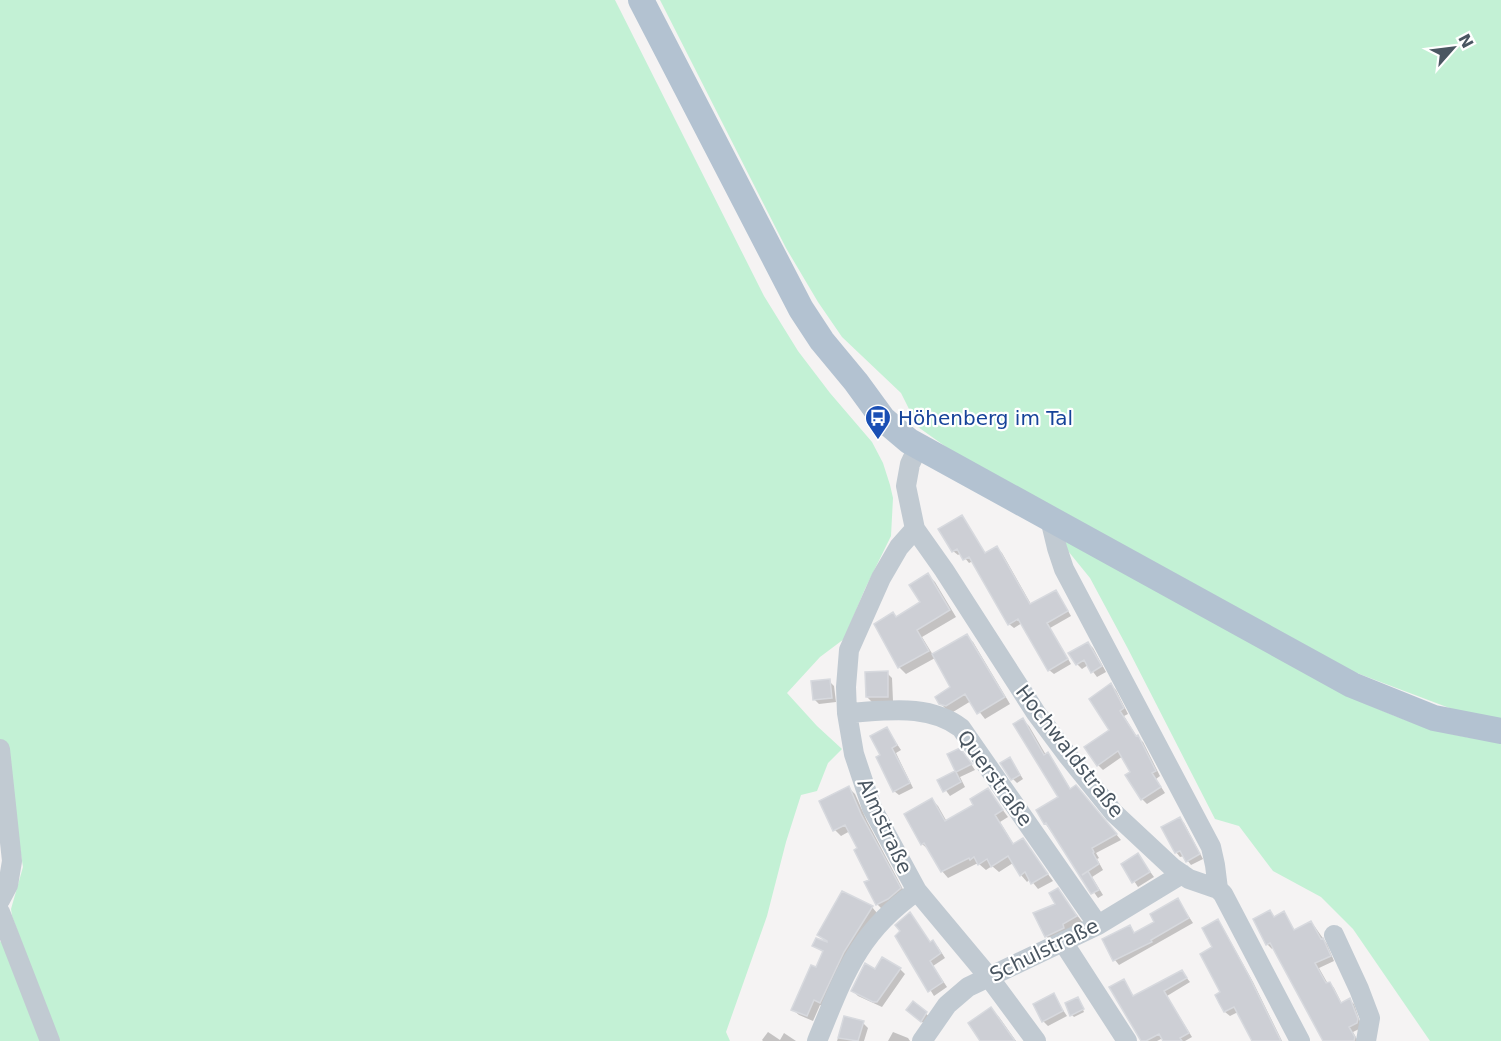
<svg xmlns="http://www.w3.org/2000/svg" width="1501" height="1041" viewBox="0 0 1501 1041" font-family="'DejaVu Sans',sans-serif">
<rect width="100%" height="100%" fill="#f5f3f3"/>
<!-- green -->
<path fill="#c3f1d5" d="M0,0H615L764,296L798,351L830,393L872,442L883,463L890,485L893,498L891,536L865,589L844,639L820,657L787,693L817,726L842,749L828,763L817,791L801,795L786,842L767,916L726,1032L730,1041H58L12,916L11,909L23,867L11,792L0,752Z
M660,0H1501V721L1460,712L1354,672L949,449L918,427L901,393L842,337L818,302L786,248Z
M1067,539C1128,573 1189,607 1250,641C1329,686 1408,734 1501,742V1041H1430L1353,929L1321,897L1273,871L1239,826L1215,819L1127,647L1090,578L1064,546Z
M0,941L2,943L40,1041H0Z"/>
<!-- shadow -->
<path fill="#0003" d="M961,516L986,554L997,548L1002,553L1032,606L1056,592L1060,597L1071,616L1050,628L1071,664L1054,674L1049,670L1022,623L1014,628L1009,624L973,561L969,563L961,553L958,555L953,551Z
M928,575L935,582L956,617L922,637L933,655L966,636L973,642L1010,704L985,719L971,701L953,712L947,710L940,703L952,688L935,658L906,674L899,667L897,618L922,603Z
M1088,643L1093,648L1106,672L1097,677L1088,665L1082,669L1077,664Z
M887,673L892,678L893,701L872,702L867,697Z
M829,681L834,686L836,702L819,704L814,699Z
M1111,685L1116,690L1128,714L1124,716L1137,737L1143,742L1160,776L1156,779L1165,793L1147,804L1142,799L1132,772L1123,756L1103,770L1098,765L1111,730Z
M1023,720L1029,726L1046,755L1048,754L1053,760L1071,790L1082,793L1121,840L1096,853L1099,858L1097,859L1103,870L1092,877L1103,895L1098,898L1045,823L1060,797Z
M887,729L901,750L896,753L913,788L899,795L894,791L882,756Z
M949,755H965L975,770L960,777L965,787L950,796L939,781L957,772Z
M1010,758L1023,779L1017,783L1013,779Z
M849,788L855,794L867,821L906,895L883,910L877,904L871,881L850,831L841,836L835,830Z
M988,790L1008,817L1000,822L1014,845L1023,840L1053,881L1038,889L1030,879L1027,882L1021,875L1013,863L999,872L992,866L986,870L979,864H976L948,878L942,871L929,850L922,844L932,800L938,806L947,822L975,806Z
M1179,818L1184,823L1203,859L1191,865L1184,856L1180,857L1176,852Z
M1138,855L1154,877L1138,887L1123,864Z
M1057,890L1084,924L1054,944L1046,936L1057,905Z
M1178,900L1193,923L1119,965L1115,960L1130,927L1136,934L1156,923Z
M872,907L877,913L826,1007L820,1005L813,1021L799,1015L793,1010L817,969L824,953L814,945L828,944L819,935Z
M1270,912L1275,918L1284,913L1295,931L1311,922L1315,927L1327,944L1334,961L1319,968L1328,984L1330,983L1334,988L1342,1004L1349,1000L1354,1004L1361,1025V1028L1353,1032L1358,1041H1325L1274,947L1272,949L1267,944Z
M914,919L931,944L933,942L938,947L945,958L933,966L947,987L934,996L897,936Z
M1218,921L1222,926L1253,982L1282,1041H1254L1238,1012L1230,1016L1225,1012L1217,995L1222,992L1214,948Z
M900,969L905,974L882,1007L858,996L853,991L876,971Z
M1181,971L1190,982L1167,996L1192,1037L1185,1041H1165L1163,1038L1157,1041H1143L1124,981L1134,997Z
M1053,995L1067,1016L1048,1026L1043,1021Z
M1079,1001L1084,1012L1074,1017L1072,1015Z
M913,1003L931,1018L926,1025L912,1014Z
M991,1009L999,1017L1016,1041H982Z
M845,1017L863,1023L868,1028L864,1041H837Z
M768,1032L780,1040L784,1033L796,1041H763L762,1040Z
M893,1032L908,1038L910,1041H888Z"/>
<!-- building -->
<path fill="#cdcfd5" stroke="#d7d9de" stroke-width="1.5" d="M962,515L985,553L997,546L1030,604L1056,590L1068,611L1047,623L1068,659L1048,671L1018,619L1008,625L969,557L963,560L957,549L952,552L938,529Z
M928,573L950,610L917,630L929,651L898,668L874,624L893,612L896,617L920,602L909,585Z
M967,634L1005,697L977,714L965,694L946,706L939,704L935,697L950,687L932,654Z
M1088,642L1102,666L1091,673L1084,660L1076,665L1068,653Z
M888,671V697H866L865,672Z
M830,679L832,698L813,700L811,681Z
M1111,683L1124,708L1120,711L1136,736L1138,735L1156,771L1152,773L1161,787L1141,800L1125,775L1130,772L1118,751L1097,766L1084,747L1109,730L1089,699Z
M1023,718L1044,755L1048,752L1070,789L1076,785L1117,834L1092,848L1094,852L1093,853L1099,864L1082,875L1088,871L1099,890L1091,894L1046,823L1044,824L1036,810L1058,797L1013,724Z
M887,727L897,745L892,748L910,783L893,792L876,757L880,755L870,736Z
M960,748L972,764L956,772L961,782L943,792L937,780L955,771L947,754Z
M1010,757L1020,775L1011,780L1000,763Z
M849,786L861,814L901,888L888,899L876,905L864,882L869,880L854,850L857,848L845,825L833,831L819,801Z
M988,788L1003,810L995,815L1013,844L1023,838L1048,874L1031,884L1025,872L1020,876L1008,856L991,867L987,859L978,865L974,857L970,860L969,858L941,872L924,843L921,845L904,814L932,798L945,821L973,805L970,799Z
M1180,817L1200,854L1186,862L1180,851L1175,853L1161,827Z
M1138,853L1150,872L1132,883L1121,864Z
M1058,888L1077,916L1063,924L1064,928L1045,937L1033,913L1055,904L1049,893Z
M842,891L873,906L844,952L820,1003L814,1000L807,1016L791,1010L811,965L816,967L823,951L812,946L816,938L827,942V941L817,935Z
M1178,898L1189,918L1151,940L1152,942L1113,961L1102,939L1130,925L1134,933L1154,922L1150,914Z
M1270,910L1274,917L1284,911L1294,930L1311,921L1321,939L1323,938L1331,956L1315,963L1326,983L1330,982L1341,1003L1350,998L1358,1019L1357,1023L1349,1027L1355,1037L1354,1041H1323L1270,943L1266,945L1253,919Z
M910,912L930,942L933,940L941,953L930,961L943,982L928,992L895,936L900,931L895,925Z
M1218,919L1249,976L1281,1041H1252L1234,1007L1224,1012L1219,1003L1215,995L1220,992L1200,954L1212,947L1202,928Z
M882,957L901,968L877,1002H873L851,991L865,963L875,969Z
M1182,970L1187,978L1164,991L1189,1033L1180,1038L1182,1041H1163L1159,1034L1146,1041H1141L1109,987L1124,979L1133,996Z
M1054,993L1063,1011L1042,1022L1033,1004Z
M1078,997L1084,1009L1070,1016L1065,1003Z
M913,1001L927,1012L921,1022L906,1010Z
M991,1007L1015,1041H980L968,1023Z
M844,1016L864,1021L858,1041L838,1038Z"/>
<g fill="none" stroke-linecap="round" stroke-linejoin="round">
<!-- minor -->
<path stroke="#c1cad2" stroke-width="20" d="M919,445L910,464L906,486L915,529L944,570L1036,713L1068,756L1114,813L1173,868L1189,879L1218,889L1223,894L1300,1041
M1050,519L1057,548L1064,569L1211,847L1215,865L1218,889
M915,529L899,547L881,578L849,650L846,687L847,713L854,754L872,808L917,891L988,976L1036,1041
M847,713C886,711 928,703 961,728L1098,925
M0,749L12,861L8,885L0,900
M0,912L50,1041
M1334,935L1359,989L1370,1018L1366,1041
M1063,942L1127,1041
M817,1041C844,976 857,933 917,891
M922,1041L947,1005L968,987L1098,925L1182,874"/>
<!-- major -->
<path stroke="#b3c2d1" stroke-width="26" d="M641,0L801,309L822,341L856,382L883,419L909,441L1352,685L1434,718L1501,731"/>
</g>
<!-- icons -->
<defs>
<symbol id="bus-pin" viewBox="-11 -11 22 30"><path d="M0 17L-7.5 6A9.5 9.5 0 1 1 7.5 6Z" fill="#1a4fb4" stroke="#fff"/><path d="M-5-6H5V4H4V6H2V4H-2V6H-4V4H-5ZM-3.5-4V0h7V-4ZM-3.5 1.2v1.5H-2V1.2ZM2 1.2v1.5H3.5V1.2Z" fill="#fff"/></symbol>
</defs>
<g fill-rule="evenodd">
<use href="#bus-pin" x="863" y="403" width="30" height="40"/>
</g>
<g text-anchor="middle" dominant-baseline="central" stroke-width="4.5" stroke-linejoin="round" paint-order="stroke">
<!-- transit labels -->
<g font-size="20" fill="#164399" stroke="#fff" text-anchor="start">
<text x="898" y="418">Höhenberg im Tal</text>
</g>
<!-- street labels -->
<g font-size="20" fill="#4a5661" stroke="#fff">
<text transform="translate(1070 751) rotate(52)">Hochwaldstraße</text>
<text transform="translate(995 778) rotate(54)">Querstraße</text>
<text transform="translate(885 826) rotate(65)">Almstraße</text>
<text transform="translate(1044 950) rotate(-26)">Schulstraße</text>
</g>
</g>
<!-- north arrow -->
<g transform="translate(1453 48) rotate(62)" stroke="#ffffff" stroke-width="4.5" paint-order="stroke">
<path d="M0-4.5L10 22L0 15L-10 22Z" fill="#4a5661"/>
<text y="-9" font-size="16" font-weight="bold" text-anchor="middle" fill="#4a5661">N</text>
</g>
</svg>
